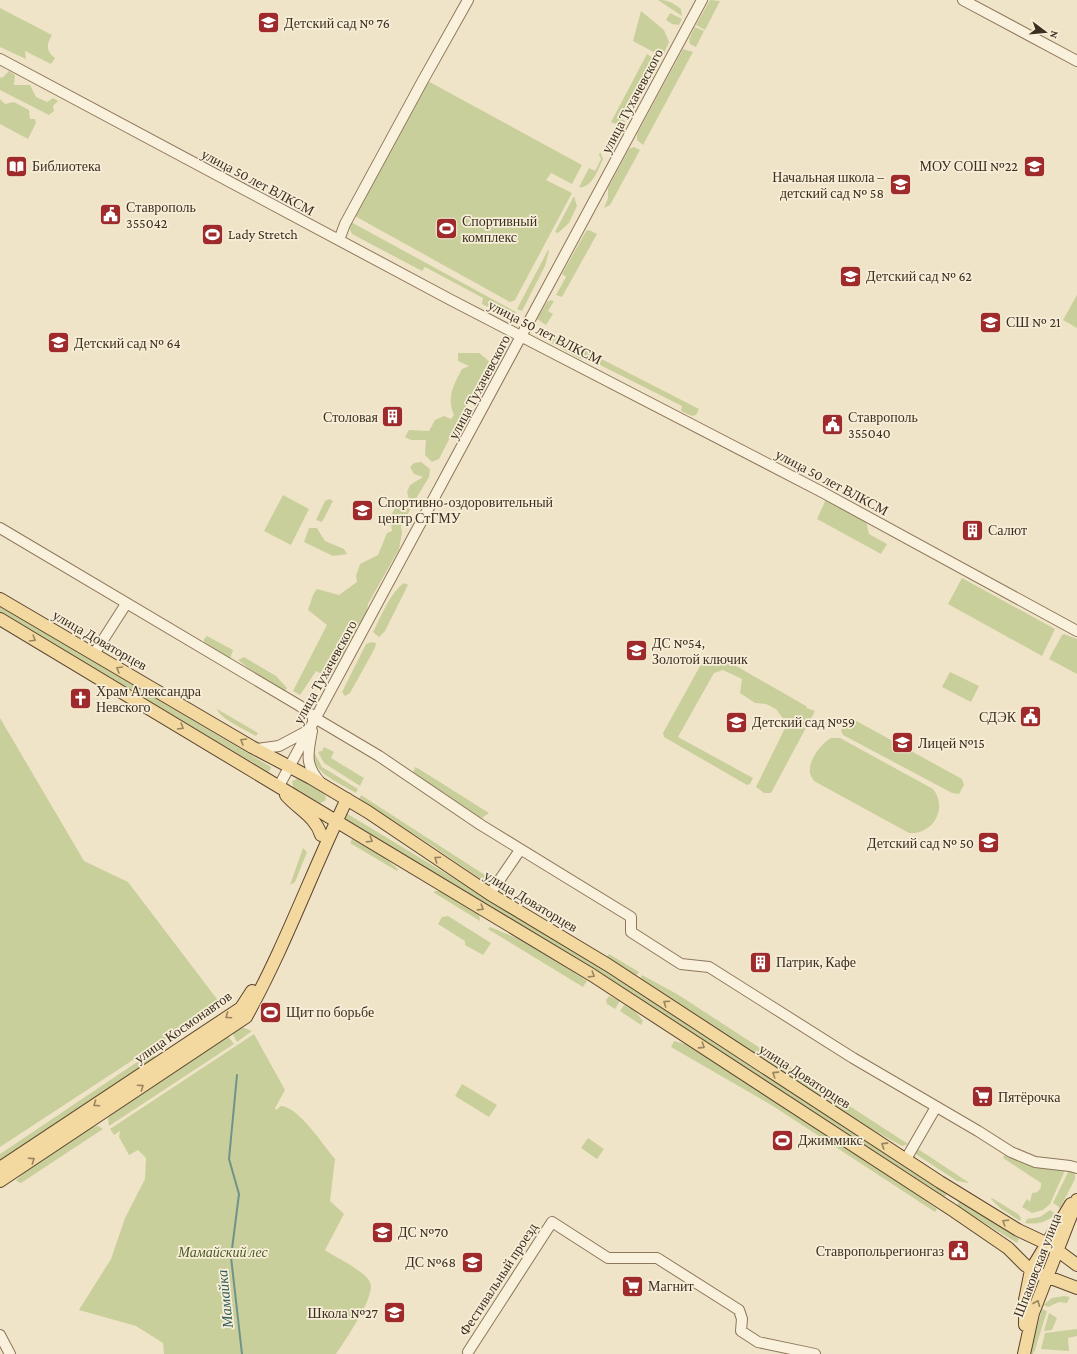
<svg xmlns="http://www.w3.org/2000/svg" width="1077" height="1354" viewBox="0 0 1077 1354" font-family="'Crimson Pro',serif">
<rect width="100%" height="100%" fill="#f0e4c8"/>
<!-- green -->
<path fill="#c9cf9b" d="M658,0C668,0 672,2 681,9L682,16Z
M710,0L720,1L705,30L696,25Z
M0,8L52,35C46,45 46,51 55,58L51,64L25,51L26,59L0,47Z
M641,11L664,30L669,42L664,53L657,54L633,41Z
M670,13L682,19L679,25L672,24L666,20Z
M695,27L704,31L696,47L690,44L689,39Z
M683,49L693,52L643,145L637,140V134Z
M647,54L656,60V69L651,66L622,119L626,122C621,127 617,124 611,122Z
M9,71L15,75L14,85H30L36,97L47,102L53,98L58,101L53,106L54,111L49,115L0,90V77L2,78Z
M426,80L582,165L572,184L551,173L546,180L572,193L515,300L510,302L353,215Z
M0,99L5,104L14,102L29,110L30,119H35L36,123L28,139L0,124Z
M634,147L640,150L610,205L604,208L608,198V188L629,149Z
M600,152L603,159C598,169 592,189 579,187L589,168L595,171L601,159L599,155Z
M574,196L577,206L569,223L558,233L555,232Z
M351,222L516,312L513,319L482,304L483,298L425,267L422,271L352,234L350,230Z
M589,230L597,234L562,297L556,295L566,277L562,274L586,231Z
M548,250L549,251L545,266L522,311L517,309Z
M1077,295V328L1063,320Z
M551,300L554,301L548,311L553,314L546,325L537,319L547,302Z
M549,332L699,409L696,415L692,416L681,411L682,406L584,357L581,359L546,340Z
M458,353H479L489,361L439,459L432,462L425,455L426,440H411L405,437L409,430L429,431L435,420L444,416L451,419L454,415C446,398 454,384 462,369L469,366L458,361Z
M421,462L430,469L429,477L414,502L409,499L407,492L410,485L423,477L414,474L410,467L414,463Z
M283,495L309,509L291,545L264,531Z
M329,499L333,501L322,522L316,520L325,501Z
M826,499L866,521L869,534L887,544L881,554L817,519Z
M399,501L409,504L411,508L401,526L402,533L399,549L368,604L366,615L331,675L328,677L316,671L300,695L293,691L327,625L308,610L313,595L317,589L339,595L357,582L356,576L360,564L378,555L387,533L392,531L391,523L388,521Z
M309,528H317L325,541L344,549L347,554L333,556L304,542Z
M962,578L1055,629L1042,656L948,604Z
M404,583L408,585L385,631L379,637L373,632C381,617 390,593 404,583Z
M0,606L271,767L269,772L0,613Z
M1064,634L1077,639V674L1049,659L1062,635Z
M207,636L233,650L230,659L204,642V639Z
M372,642L376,643L375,648L350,693L345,696L342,692L366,644Z
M717,655L806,706L807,708L815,711L771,793H764L756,787L787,724L776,709L766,704L755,703L740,693L742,679L723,670L714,673L678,737L753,778L750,784L747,785L664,737L663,733L705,657Z
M244,657L276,676L287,688L285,691L253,672L238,660Z
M950,672L979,686L971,702L942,687Z
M217,709L258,733L256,736C247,731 219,718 217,709Z
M0,718L84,861L128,882L220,1003L0,1147Z
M851,718L962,779L964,785L959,794L952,793L843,735L841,731L846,719Z
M831,738H840L933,789C948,807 934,835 909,833L814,781C813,779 810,775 810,773C808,760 821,744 831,738Z
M324,747L334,752L331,758L364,778L360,786L324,763L318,752L322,751Z
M313,752L315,754L322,767L358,789L356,793C342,784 311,773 313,752Z
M415,767L419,769L489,813L482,818L473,814L416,777L413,773Z
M299,778L324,794L326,797L325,801L320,803L293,787L292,781Z
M361,795L491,879L488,884L485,882L434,847L359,799Z
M346,813L599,966L947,1193L945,1197L596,970L344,818Z
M352,839L381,855L398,869L397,871L350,843Z
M303,848L307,852L295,882L290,885Z
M435,891H440L479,914L480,921L433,892Z
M448,916L491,943L483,955L465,945V941L438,924L442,917Z
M490,927L529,943L587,981L583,987L488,929Z
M609,954L639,972L636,976L606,958Z
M642,975L677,994L908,1144L902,1146L862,1124L640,979Z
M609,996L620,1001L615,1009L607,1004L606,1000Z
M624,1005L635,1011L643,1021L641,1025L620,1011Z
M242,1027L252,1031L237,1042L232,1033Z
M254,1034L285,1090L275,1108L276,1110L281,1106C299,1107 323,1145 335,1159L330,1201L344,1214L325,1250C336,1258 364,1270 370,1282C377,1295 344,1342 336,1354H164L163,1343L136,1326L79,1310L111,1259L125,1218L145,1179L146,1158L138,1150L129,1155L119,1137L120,1131L204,1074L114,1135L110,1129Z
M228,1036L234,1044L109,1126L108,1118L113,1113Z
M674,1041L688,1045L880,1169L937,1209L935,1212L773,1106L671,1047Z
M149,1054H153L155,1057L142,1070L0,1163V1154Z
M462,1084L497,1105L489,1117L455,1096Z
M98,1126L103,1129L21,1183L18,1182L16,1180L31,1167L92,1127Z
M588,1138L604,1149L597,1159L581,1148Z
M915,1147L968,1182V1183L957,1181L914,1153Z
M1005,1154L1066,1168L1050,1204L1043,1210L1032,1213L1022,1207L1027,1199L1030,1202L1032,1193C1038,1193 1042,1189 1041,1183L1003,1158Z
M1069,1170L1075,1174V1179L1060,1208L1053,1203Z
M992,1198L1018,1214L1021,1218L1020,1221L1000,1208L991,1199Z
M959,1201L1019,1239L1017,1243L957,1206Z
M1050,1210L1056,1214C1047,1222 1037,1225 1025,1223L1027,1219L1040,1217Z
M1064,1296L1070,1297L1067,1303L1059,1302L1048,1307L1043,1305L1052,1298Z
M1042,1309L1047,1311L1035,1350L1033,1354H1030Z
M1049,1313L1057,1318L1052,1330L1044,1331Z
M1077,1329V1336L1068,1338L1069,1351L1041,1349L1045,1333Z"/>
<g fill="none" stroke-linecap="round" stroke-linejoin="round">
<!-- stream -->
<path stroke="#6f938a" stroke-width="2" d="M237,1075L229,1159L239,1194L231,1257L242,1354"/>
<defs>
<path id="minor" d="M963,0L1077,61
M0,59L451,300L822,492L1077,631
M339,240L345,224L422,82L468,0
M0,528L300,706L313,716V723
M94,654L126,604
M315,718L379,756L481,825L631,917V932L681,964L709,967L853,1058L978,1131L1011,1152L1035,1162L1070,1166L1077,1168
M312,731C308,753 304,765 321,783
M257,749L279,746L309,730
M279,786L702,0
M490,894L520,850
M906,1159L936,1107
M0,1335L10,1354
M468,1352L552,1222L608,1258H657L739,1310L742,1319L741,1331L758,1342L815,1354"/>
<path id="major" d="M0,599L252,747L311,778L368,812L490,894L608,965L940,1182L1018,1230L1050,1245L1077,1265
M0,619L592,975L954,1211L1008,1248L1025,1265L1035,1272L1077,1288
M286,795C298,809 316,817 321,835
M0,1168L241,1008L252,991
M0,1181L246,1017C285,947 312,871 347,799
M1025,1325V1300L1031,1270L1071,1204
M1024,1354L1033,1313L1077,1200"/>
</defs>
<!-- minor casing -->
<use href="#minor" stroke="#8d765c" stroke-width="12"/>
<!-- major casing -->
<use href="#major" stroke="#5b4430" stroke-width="14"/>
<!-- minor -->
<use href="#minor" stroke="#faf1dc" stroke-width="10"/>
<!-- major -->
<use href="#major" stroke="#f3d9a0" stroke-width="12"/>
</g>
<!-- one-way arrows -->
<defs><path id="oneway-chevron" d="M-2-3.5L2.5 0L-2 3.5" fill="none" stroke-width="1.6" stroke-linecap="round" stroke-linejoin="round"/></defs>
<g stroke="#988460">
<use href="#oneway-chevron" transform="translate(33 639) rotate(31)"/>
<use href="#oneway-chevron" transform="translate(119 669) rotate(-150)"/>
<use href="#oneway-chevron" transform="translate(181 727) rotate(31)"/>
<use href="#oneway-chevron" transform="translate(243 741) rotate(-150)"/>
<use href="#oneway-chevron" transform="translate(370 840) rotate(32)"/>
<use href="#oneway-chevron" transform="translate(437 859) rotate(-146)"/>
<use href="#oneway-chevron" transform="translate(481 908) rotate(32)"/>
<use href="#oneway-chevron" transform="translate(592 975) rotate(32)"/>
<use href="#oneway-chevron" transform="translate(666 1003) rotate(-146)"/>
<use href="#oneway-chevron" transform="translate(228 1016) rotate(146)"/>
<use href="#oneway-chevron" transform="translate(702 1046) rotate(33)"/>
<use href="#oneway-chevron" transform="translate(775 1074) rotate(-147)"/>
<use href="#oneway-chevron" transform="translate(141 1087) rotate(-34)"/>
<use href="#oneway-chevron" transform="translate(96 1104) rotate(146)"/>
<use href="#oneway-chevron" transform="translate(884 1145) rotate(-147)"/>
<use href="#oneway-chevron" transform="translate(32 1160) rotate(-34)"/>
<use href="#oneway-chevron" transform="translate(1005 1222) rotate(-148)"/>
<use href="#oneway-chevron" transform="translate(1037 1303) rotate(-68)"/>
</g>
<!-- icons -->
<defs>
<symbol id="school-square" viewBox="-11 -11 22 22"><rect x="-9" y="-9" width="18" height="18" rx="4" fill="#9e2a2b" stroke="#f7eed8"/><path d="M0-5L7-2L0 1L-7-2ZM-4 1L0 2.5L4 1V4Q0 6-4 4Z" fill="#fff"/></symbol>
<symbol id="library-square" viewBox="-11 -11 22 22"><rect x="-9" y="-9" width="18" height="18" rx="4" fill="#9e2a2b" stroke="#f7eed8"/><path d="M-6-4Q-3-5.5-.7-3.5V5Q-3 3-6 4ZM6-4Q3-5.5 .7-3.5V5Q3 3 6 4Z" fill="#fff"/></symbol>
<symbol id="civic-square" viewBox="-11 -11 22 22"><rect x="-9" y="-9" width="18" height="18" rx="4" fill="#9e2a2b" stroke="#f7eed8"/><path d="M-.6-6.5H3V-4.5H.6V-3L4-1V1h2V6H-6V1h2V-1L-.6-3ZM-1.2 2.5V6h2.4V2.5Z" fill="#fff"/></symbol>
<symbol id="stadium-square" viewBox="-11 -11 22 22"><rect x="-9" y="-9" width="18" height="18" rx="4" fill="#9e2a2b" stroke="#f7eed8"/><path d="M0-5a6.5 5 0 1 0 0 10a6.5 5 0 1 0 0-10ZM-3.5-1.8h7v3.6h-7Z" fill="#fff"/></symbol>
<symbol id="building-square" viewBox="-11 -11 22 22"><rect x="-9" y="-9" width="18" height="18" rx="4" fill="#9e2a2b" stroke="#f7eed8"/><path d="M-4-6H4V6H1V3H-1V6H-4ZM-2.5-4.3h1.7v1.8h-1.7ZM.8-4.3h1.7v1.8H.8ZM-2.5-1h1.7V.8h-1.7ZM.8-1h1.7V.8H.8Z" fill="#fff"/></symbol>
<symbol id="university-square" viewBox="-11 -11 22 22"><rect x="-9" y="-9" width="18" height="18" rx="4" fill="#9e2a2b" stroke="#f7eed8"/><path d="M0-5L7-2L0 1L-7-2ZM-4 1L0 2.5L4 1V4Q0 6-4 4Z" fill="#fff"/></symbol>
<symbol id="church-square" viewBox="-11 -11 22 22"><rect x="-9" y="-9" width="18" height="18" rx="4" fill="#9e2a2b" stroke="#f7eed8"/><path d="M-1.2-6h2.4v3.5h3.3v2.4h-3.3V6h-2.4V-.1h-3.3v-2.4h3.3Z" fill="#fff"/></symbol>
<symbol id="supermarket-square" viewBox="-11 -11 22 22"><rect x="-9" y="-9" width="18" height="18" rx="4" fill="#9e2a2b" stroke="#f7eed8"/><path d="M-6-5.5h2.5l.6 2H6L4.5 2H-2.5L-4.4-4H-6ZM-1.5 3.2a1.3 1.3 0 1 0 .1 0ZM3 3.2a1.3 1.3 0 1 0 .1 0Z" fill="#fff"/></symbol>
</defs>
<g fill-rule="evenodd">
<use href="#school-square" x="256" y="10" width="25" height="25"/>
<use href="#library-square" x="4" y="154" width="25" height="25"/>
<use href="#school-square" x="1022" y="154" width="25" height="25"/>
<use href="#school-square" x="888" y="172" width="25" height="25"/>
<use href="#civic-square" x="98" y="202" width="25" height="25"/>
<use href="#stadium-square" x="434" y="216" width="25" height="25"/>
<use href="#stadium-square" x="200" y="222" width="25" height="25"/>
<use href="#school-square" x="838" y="264" width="25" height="25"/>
<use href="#school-square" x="978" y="310" width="25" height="25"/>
<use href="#school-square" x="46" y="330" width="25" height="25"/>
<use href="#building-square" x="380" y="404" width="25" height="25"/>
<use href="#civic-square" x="820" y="412" width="25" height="25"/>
<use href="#university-square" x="350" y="498" width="25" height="25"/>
<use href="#building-square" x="960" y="518" width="25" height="25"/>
<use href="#school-square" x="624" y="638" width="25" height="25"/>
<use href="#church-square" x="68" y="686" width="25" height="25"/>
<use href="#civic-square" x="1018" y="704" width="25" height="25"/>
<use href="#school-square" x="724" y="710" width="25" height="25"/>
<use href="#school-square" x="890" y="730" width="25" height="25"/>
<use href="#school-square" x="976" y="830" width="25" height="25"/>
<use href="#building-square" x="748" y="950" width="25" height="25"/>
<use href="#stadium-square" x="258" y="1000" width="25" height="25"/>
<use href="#supermarket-square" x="970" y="1084" width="25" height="25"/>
<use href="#stadium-square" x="770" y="1128" width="25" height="25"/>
<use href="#school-square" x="370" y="1220" width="25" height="25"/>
<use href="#civic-square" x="946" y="1238" width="25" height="25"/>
<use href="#school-square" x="460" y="1250" width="25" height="25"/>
<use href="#supermarket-square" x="620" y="1274" width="25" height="25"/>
<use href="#school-square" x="382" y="1300" width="25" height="25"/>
</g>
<g text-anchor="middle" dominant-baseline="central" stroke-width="3.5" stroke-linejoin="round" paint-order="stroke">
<!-- poi labels -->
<g font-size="14" fill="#3d2e20" stroke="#f7eed8" text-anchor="start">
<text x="284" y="23">Детский сад № 76</text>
<text x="32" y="166">Библиотека</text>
<text x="1018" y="166" text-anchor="end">МОУ СОШ №22</text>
<text x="884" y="177" text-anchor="end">Начальная школа –<tspan x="884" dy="16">детский сад № 58</tspan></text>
<text x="126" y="207">Ставрополь<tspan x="126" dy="16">355042</tspan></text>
<text x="462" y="221">Спортивный<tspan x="462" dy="16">комплекс</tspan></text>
<text x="228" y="234">Lady Stretch</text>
<text x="866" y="276">Детский сад № 62</text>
<text x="1006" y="322">СШ № 21</text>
<text x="74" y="343">Детский сад № 64</text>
<text x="378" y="417" text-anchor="end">Столовая</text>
<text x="848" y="417">Ставрополь<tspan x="848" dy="16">355040</tspan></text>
<text x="378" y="502">Спортивно-оздоровительный<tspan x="378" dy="16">центр СтГМУ</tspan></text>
<text x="988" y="530">Салют</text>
<text x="652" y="643">ДС №54,<tspan x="652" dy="16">Золотой ключик</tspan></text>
<text x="96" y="691">Храм Александра<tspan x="96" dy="16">Невского</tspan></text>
<text x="1016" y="717" text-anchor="end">СДЭК</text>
<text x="752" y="722">Детский сад №59</text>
<text x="918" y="743">Лицей №15</text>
<text x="974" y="843" text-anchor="end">Детский сад № 50</text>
<text x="776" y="962">Патрик, Кафе</text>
<text x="286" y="1012">Щит по борьбе</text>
<text x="998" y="1097">Пятёрочка</text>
<text x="798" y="1140">Джиммикс</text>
<text x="398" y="1232">ДС №70</text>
<text x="944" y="1251" text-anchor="end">Ставропольрегионгаз</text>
<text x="456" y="1262" text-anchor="end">ДС №68</text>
<text x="648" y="1286">Магнит</text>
<text x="378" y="1313" text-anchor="end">Школа №27</text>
</g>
<!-- street labels -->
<g font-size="14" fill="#3d2e20" stroke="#f7eed8">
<text transform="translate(632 101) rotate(-62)">улица Тухачевского</text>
<text transform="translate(258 182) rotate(28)">улица 50 лет ВЛКСМ</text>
<text transform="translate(545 332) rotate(27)">улица 50 лет ВЛКСМ</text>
<text transform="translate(479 387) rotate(-62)">улица Тухачевского</text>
<text transform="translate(832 482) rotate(28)">улица 50 лет ВЛКСМ</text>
<text transform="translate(100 640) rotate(30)">улица Доваторцев</text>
<text transform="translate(325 672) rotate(-61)">улица Тухачевского</text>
<text transform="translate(531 901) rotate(31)">улица Доваторцев</text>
<text transform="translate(183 1027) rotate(-35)">улица Космонавтов</text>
<text transform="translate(805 1076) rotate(33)">улица Доваторцев</text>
<text transform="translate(1037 1265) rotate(-69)">Шпаковская улица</text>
<text transform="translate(498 1279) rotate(-57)">Фестивальный проезд</text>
</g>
<!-- park labels -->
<g font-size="14" font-style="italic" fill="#4d5a26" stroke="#f7eed8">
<text x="223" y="1252">Мамайский лес</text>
</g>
<!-- water labels -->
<g font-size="15" font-style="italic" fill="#2f5d5a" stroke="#f7eed8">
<text transform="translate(225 1299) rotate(-96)">Мамайка</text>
</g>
</g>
<!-- north arrow -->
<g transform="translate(1045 32) rotate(106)" stroke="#f7eed8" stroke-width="3" paint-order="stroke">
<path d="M0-3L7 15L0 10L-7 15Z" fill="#3d2e20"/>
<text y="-6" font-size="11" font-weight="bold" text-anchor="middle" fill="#3d2e20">N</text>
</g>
</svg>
